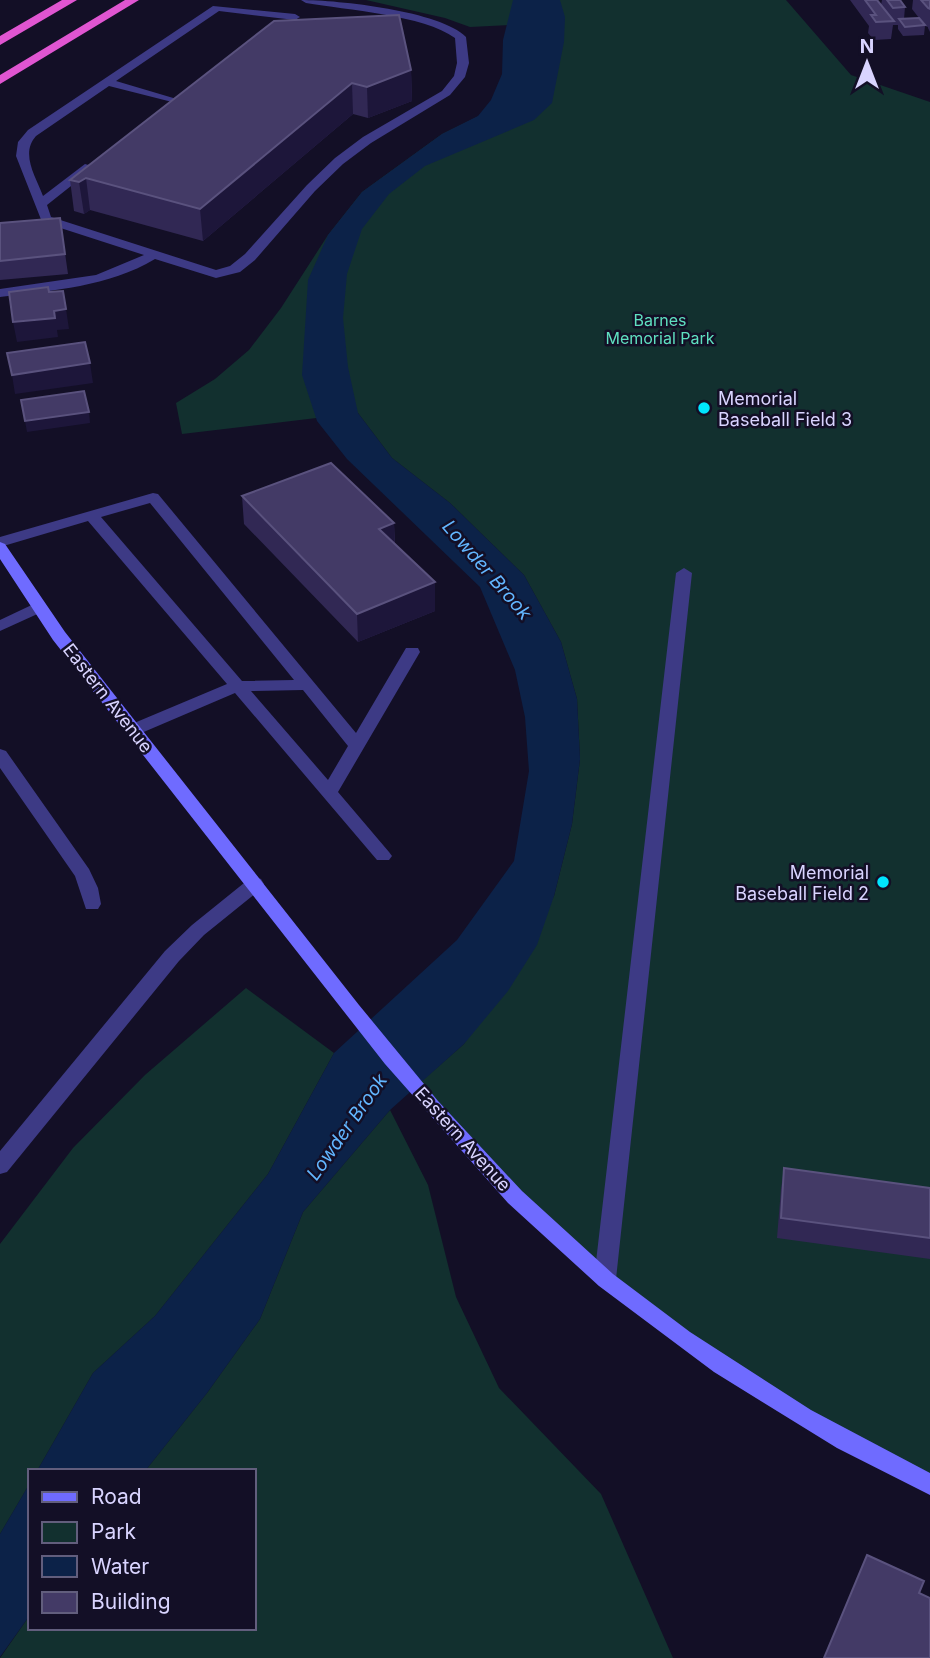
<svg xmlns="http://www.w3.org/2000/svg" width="930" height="1658" viewBox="0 0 930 1658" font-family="Inter,sans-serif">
<rect width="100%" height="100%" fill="#130f26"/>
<!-- green -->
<path fill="#12302f" d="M366,0H786L851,75L930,102V1484L878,1459L605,1279L416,1086L464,1044L554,896L572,824L580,759L577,699L561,642L524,575L450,503L392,458L358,413L182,434L176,403L215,379L249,350L281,308L328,235L362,192L442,134L548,82L554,23L470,27L445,18Z
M246,988L334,1053L268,1174L155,1316L93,1373L37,1471H30V1483L0,1534V1244L73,1148L145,1075Z
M390,1110L428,1185L456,1297L499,1388L601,1494L673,1658H0L30,1615V1628H254V1471H145L207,1393L260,1319L303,1212Z"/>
<!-- water -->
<path fill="#0c2248" d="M513,0H560L565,17L564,42L552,103L534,120L425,166L389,194L362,229L347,274L343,318L348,367L358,413L392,458L450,503L524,575L561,642L577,699L580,759L572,824L554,896L537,945L508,991L464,1044L390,1110L303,1212L260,1319L207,1393L145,1471H37L93,1373L155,1316L268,1174L334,1053L457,940L514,861L529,771L525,717L515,670L480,587L347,459L317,421L302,375L308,280L328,235L362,192L442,134L478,116L491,100L502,74L503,40Z
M30,1483V1615L0,1657V1534Z"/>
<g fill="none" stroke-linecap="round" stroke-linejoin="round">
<!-- service -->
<path fill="#3d3a85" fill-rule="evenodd" d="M301,0C338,0 441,11 466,37L469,63L465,77L450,95L371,143L343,164L315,191L255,260L240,272L216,278L155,259C108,287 54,290 0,297V289L96,275L144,255L42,222L16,156L18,142L28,130L213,6L295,14L300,17L295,20L219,11L116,81L180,100V104L109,86L36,136C20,154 36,177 43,196L85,164L95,167L47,205L51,217L216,270L230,266L245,254L307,185L335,158L363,137L442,91L454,76L457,63L455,38C424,15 346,10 306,3Z
M153,493L158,494L356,733L406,648H418L420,652L338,792L389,852L392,856L389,860H377L235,693L139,734H127L125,730L127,726L227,684L88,521L0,547V537ZM150,503L294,680L242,681L101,517ZM303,690L348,746L328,780L251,691Z
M684,568L692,573L616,1279L612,1285L605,1288L598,1285L594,1279L676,573Z
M0,749L6,751L89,869L98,888L101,904L98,909H86L75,876L0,768Z
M255,877L261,879L264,884L261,889L204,935L179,961L7,1172L0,1174V1151L165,951L192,925L249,879Z"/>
<!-- minor -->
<path fill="#3d3a85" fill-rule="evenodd" d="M38,602L46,607L44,611L0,631V620Z"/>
<!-- secondary -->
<path fill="#6f6bff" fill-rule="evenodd" d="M0,542L5,544L65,632L359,1005L438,1101L522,1191L613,1274L690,1332L811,1410L930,1473V1495L837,1448L714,1372L599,1286L508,1203L385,1064L53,640L0,559Z"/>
<!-- trunk -->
<path fill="#e055d1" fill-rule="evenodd" d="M62,0H77L0,45V36Z
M125,0H139L0,84V75Z"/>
</g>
<!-- wall -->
<path fill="#312854" d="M850,0H877L881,5L882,0H900L905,7L904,19L919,18L912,9L913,0H930V32L928,28V27L925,26L924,35L903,36L898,29V25H893L891,39L874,40L868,33L869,26Z
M274,21L411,70L412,101L368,118L353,114L203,241L90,210L84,214L74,211L70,180Z
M60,218L68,274L0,280V223Z
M242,496L394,523L395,544L435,611L358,642L244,524Z
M784,1168L930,1188V1259L777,1238L781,1189Z"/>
<!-- shaded-wall -->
<path fill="#1d163a" d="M411,70L412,101L368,118L367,87Z
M352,83L353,114L203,241L200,209Z
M86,178L90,210L84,214L79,182Z
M66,309L69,329L57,330L58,337L17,342L13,322L54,311Z
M90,363L93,383L15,394L12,375Z
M89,412L90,423L27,432L25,421Z
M394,523L395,551L379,529Z
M435,582V611L358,642L357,614Z"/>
<!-- building -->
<path fill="#433a66" stroke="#5a527e" stroke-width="2" d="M865,0H877L894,21L876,22L871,15H876Z
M887,0H900L905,7L893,8Z
M921,0H930V9L928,8Z
M399,15L411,70L367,87L352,83L200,209L86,178L79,182L70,180L274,21Z
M919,18L925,25L905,27L899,19Z
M60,218L65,254L0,261V223Z
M48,287L49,292L63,291L66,309L54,311L55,318L13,322L9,292Z
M85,342L90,363L12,375L7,353Z
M84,391L89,412L25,421L21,400Z
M331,463L394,523L379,529L435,582L357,614L242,496Z
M784,1168L930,1188V1238L781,1218Z
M867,1555L924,1581L919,1593L930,1598V1658H824Z"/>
<!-- markers -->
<g fill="#00e5ff" stroke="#130f26" stroke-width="2.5">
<circle cx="704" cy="408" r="7"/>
<circle cx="883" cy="882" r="7"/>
</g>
<g text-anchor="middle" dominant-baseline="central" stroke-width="5" stroke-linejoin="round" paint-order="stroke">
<!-- far-park labels -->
<g font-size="16" fill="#5fe0c0" stroke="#130f26">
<text x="660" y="320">Barnes<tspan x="660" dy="18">Memorial Park</tspan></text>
</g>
<!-- poi labels -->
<g font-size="18" fill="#d9d4ff" stroke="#130f26" text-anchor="start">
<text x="718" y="398">Memorial<tspan x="718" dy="21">Baseball Field 3</tspan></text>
<text x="869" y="872" text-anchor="end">Memorial<tspan x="869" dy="21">Baseball Field 2</tspan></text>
</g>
<!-- street labels -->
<g font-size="18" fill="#d9d4ff" stroke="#130f26">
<text transform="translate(108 698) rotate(52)">Eastern Avenue</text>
<text transform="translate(463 1139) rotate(48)">Eastern Avenue</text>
</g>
<!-- water labels -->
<g font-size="19" font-style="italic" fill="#62b6ff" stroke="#130f26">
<text transform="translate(487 570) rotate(49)">Lowder Brook</text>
<text transform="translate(347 1127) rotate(-55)">Lowder Brook</text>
</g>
</g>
<!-- legend -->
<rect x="28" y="1469" width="228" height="161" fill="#130f26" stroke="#625e7d" stroke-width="2"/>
<rect x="42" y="1492" width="35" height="10" fill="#6f6bff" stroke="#625e7d" stroke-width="2"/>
<text x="91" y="1504" font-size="21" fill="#d9d4ff">Road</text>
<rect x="42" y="1522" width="35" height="21" fill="#12302f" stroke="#625e7d" stroke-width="2"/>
<text x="91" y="1539" font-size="21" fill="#d9d4ff">Park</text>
<rect x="42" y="1556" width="35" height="21" fill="#0c2248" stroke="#625e7d" stroke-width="2"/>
<text x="91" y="1574" font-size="21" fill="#d9d4ff">Water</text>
<rect x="42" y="1592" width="35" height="21" fill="#433a66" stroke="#625e7d" stroke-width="2"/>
<text x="91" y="1609" font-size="21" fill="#d9d4ff">Building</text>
<!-- north arrow -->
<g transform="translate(867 63)" stroke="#130f26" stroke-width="5" paint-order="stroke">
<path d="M0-5L12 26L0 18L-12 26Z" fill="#d9d4ff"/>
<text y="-10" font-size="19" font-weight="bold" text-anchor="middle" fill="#d9d4ff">N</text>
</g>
</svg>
